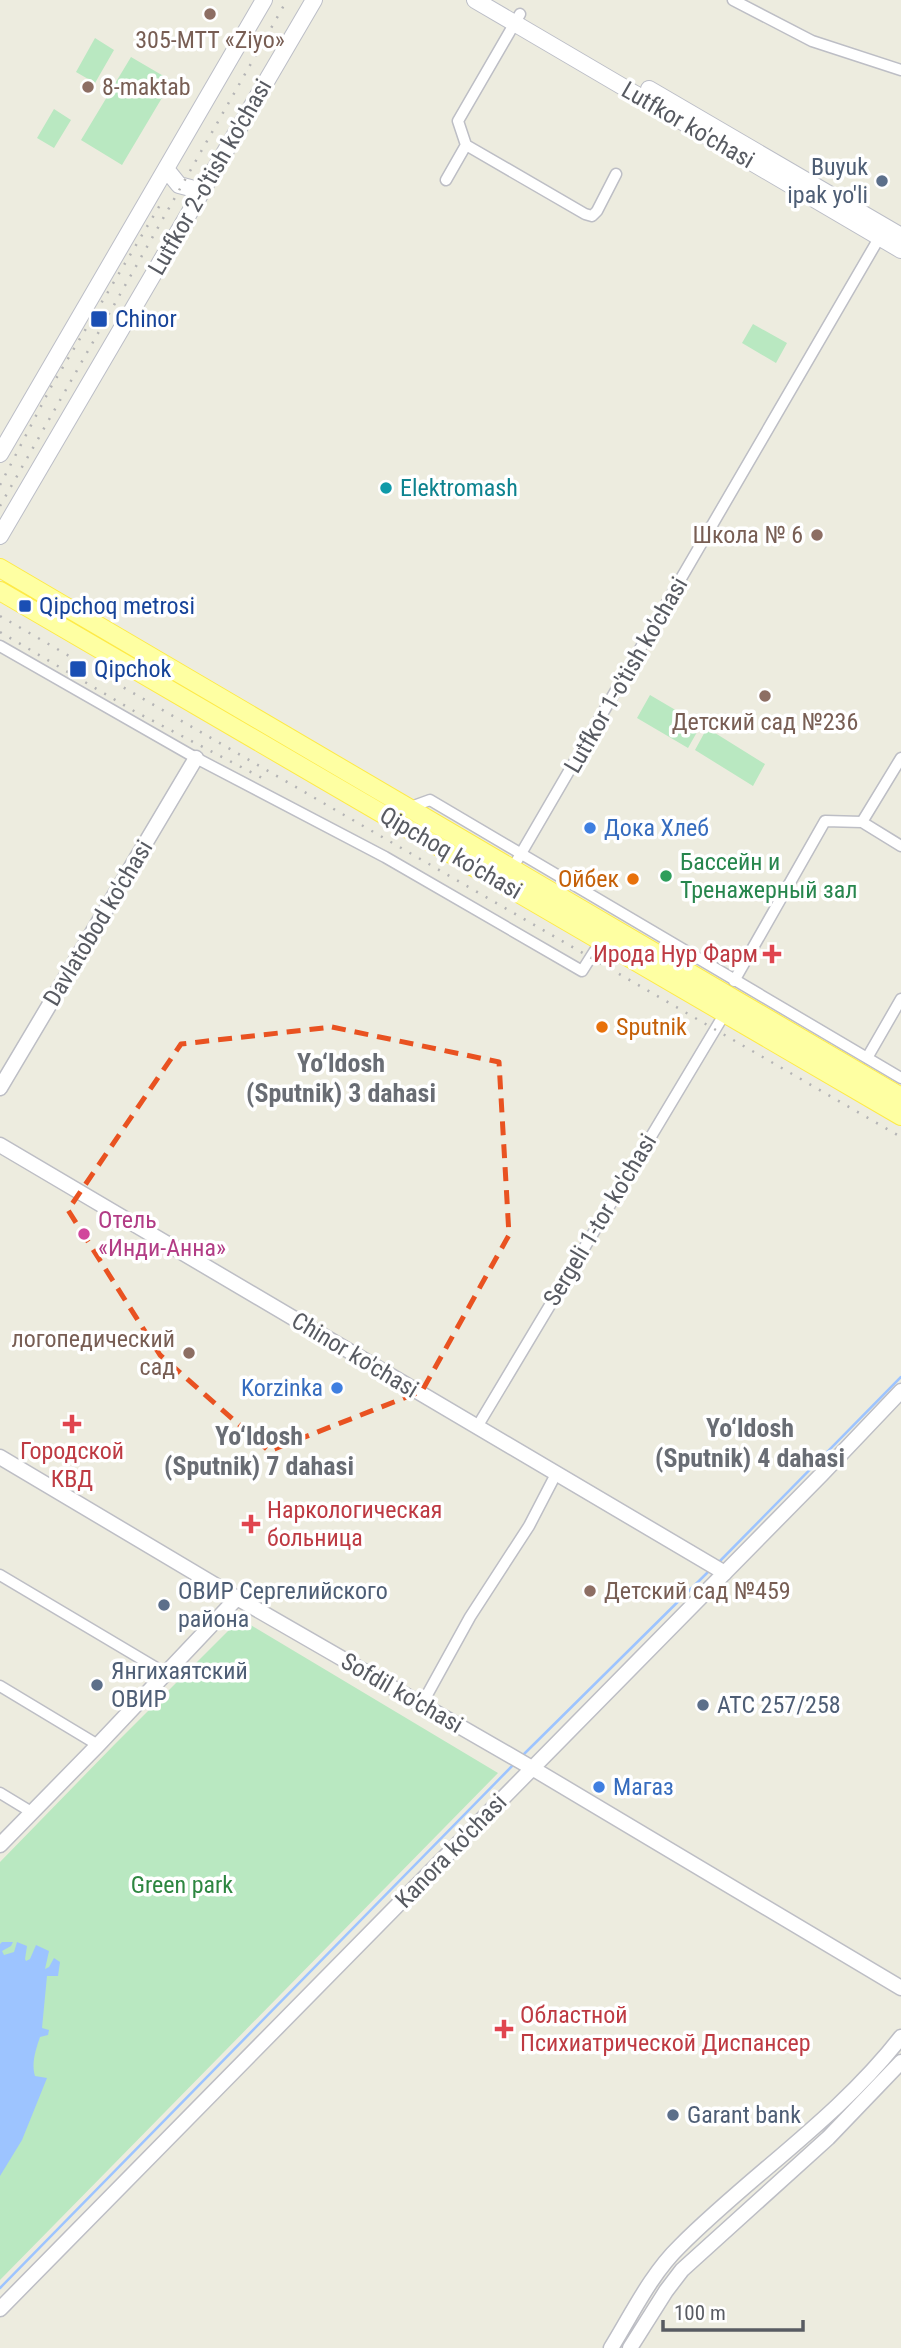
<svg xmlns="http://www.w3.org/2000/svg" width="901" height="2348" viewBox="0 0 901 2348" font-family="'Roboto Condensed',sans-serif">
<rect width="100%" height="100%" fill="#edecdf"/>
<!-- green -->
<path fill="#b9e8c1" d="M95,38L114,50L95,83L76,72Z
M131,57L172,81L122,165L81,140Z
M54,109L71,120L54,148L37,138Z
M753,324L787,343L776,363L742,343Z
M650,695L701,725L688,748L637,718Z
M707,728L765,764L753,786L695,750Z
M236,1623L249,1624L498,1773L0,2280V1862L114,1745Z"/>
<!-- water -->
<path fill="#9dc4ff" d="M2,1942H13L11,1946L2,1951L4,1955L14,1952L17,1942L27,1946L25,1959L26,1961L30,1959L36,1945L49,1951L45,1969L49,1967L54,1958L60,1962L58,1976H47L42,2028L49,2030L48,2035L40,2037C36,2049 31,2063 35,2076L47,2078L22,2140L0,2176V1944Z"/>
<g fill="none" stroke-linecap="round" stroke-linejoin="round">
<!-- stream -->
<path stroke="#9dc4ff" stroke-width="2.5" d="M719,1562L901,1377
M522,1756L709,1571
M0,2288L515,1763"/>
<defs>
<path id="minor" d="M733,0L812,41L901,70
M466,145L585,214L592,216L597,211L616,174
M446,180L466,145L458,121L520,14
M0,646L196,758L385,857L582,971L601,941
M408,808L430,800L901,1078
M862,822L901,758
M512,869L882,233
M734,981L825,821L862,822L901,846
M867,1058L901,999
M477,1427L725,1013
M0,1575L165,1673
M0,1686L98,1745
M422,1704L470,1617L529,1526L556,1474
M0,1793L33,1813"/>
<path id="tertiary" d="M0,1088L196,758
M0,1145L725,1573
M0,1457L237,1598L532,1768L901,1988
M0,1845L98,1745L237,1598
M0,2309L822,1474L901,1391
M611,2348C632,2314 651,2274 680,2246C752,2174 838,2118 901,2037
M630,2348L666,2291L682,2270L828,2138L901,2062"/>
<path id="secondary" d="M475,0L901,250
M649,89L901,236
M166,169L179,185L202,191
M0,454L264,0
M0,536L314,0"/>
<path id="primary" d="M0,568L901,1097
M0,591L901,1116"/>
</defs>
<!-- minor casing -->
<use href="#minor" stroke="#bdbec5" stroke-width="13"/>
<!-- tertiary casing -->
<use href="#tertiary" stroke="#bdbec5" stroke-width="17"/>
<!-- secondary casing -->
<use href="#secondary" stroke="#bcbec7" stroke-width="18"/>
<!-- primary casing -->
<use href="#primary" stroke="#feea47" stroke-width="20"/>
<!-- minor -->
<use href="#minor" stroke="#fff" stroke-width="10"/>
<!-- tertiary -->
<use href="#tertiary" stroke="#fff" stroke-width="14"/>
<!-- secondary -->
<use href="#secondary" stroke="#fff" stroke-width="16"/>
<!-- primary -->
<use href="#primary" stroke="#feffa2" stroke-width="18"/>
<!-- rail -->
<path stroke="#b4b4b5" stroke-width="2.5" stroke-dasharray="2 9" stroke-linecap="butt" d="M0,485L51,387L163,200
M0,506L287,0
M0,616L901,1137
M0,632L134,711L266,780"/>
</g>
<!-- marked area -->
<path fill="none" stroke="#e95221" stroke-width="5" stroke-dasharray="14 9" stroke-linejoin="round" d="M332,1027L499,1062L509,1235L422,1391L269,1451L160,1355L68,1210L181,1044Z"/>
<!-- markers -->
<g fill="#8d6e63" stroke="#fff" stroke-width="2.5">
<circle cx="210" cy="14" r="7"/>
<circle cx="88" cy="87" r="7"/>
<circle cx="817" cy="535" r="7"/>
<circle cx="765" cy="696" r="7"/>
<circle cx="189" cy="1353" r="7"/>
<circle cx="590" cy="1591" r="7"/>
</g>
<g fill="#5c6f8a" stroke="#fff" stroke-width="2.5">
<circle cx="882" cy="181" r="7"/>
<circle cx="164" cy="1605" r="7"/>
<circle cx="97" cy="1685" r="7"/>
<circle cx="703" cy="1705" r="7"/>
<circle cx="673" cy="2115" r="7"/>
</g>
<g fill="#1a4fb4" stroke="#fff" stroke-width="2.5">
<rect x="90" y="310" width="18" height="18" rx="3.5"/>
<rect x="18" y="599" width="14" height="14" rx="3.5"/>
<rect x="69" y="660" width="18" height="18" rx="3.5"/>
</g>
<circle fill="#0f9aa8" stroke="#fff" stroke-width="2.5" cx="386" cy="488" r="7"/>
<g fill="#3f7fe0" stroke="#fff" stroke-width="2.5">
<circle cx="590" cy="828" r="7"/>
<circle cx="337" cy="1388" r="7"/>
<circle cx="599" cy="1787" r="7"/>
</g>
<circle fill="#2e9e5b" stroke="#fff" stroke-width="2.5" cx="666" cy="876" r="7"/>
<g fill="#e8710a" stroke="#fff" stroke-width="2.5">
<circle cx="633" cy="879" r="7"/>
<circle cx="602" cy="1027" r="7"/>
</g>
<g fill="#e0444e" stroke="#fff" stroke-width="2.5">
<path d="M768.5 943.5h7v7h7v7h-7v7h-7v-7h-7v-7h7z"/>
<path d="M68.5 1413.5h7v7h7v7h-7v7h-7v-7h-7v-7h7z"/>
<path d="M247.5 1513.5h7v7h7v7h-7v7h-7v-7h-7v-7h7z"/>
<path d="M500.5 2018.5h7v7h7v7h-7v7h-7v-7h-7v-7h7z"/>
</g>
<circle fill="#d1479c" stroke="#fff" stroke-width="2.5" cx="84" cy="1234" r="7"/>
<g text-anchor="middle" dominant-baseline="central" stroke-width="7" stroke-linejoin="round" paint-order="stroke">
<!-- education labels -->
<g font-size="24" fill="#785e54" stroke="#fff">
<text x="210" y="40">305-MTT «Ziyo»</text>
<text x="102" y="87" text-anchor="start">8-maktab</text>
<text x="803" y="535" text-anchor="end">Школа № 6</text>
<text x="765" y="722">Детский сад №236</text>
<text x="175" y="1339" text-anchor="end">логопедический<tspan x="175" dy="28">сад</tspan></text>
<text x="604" y="1591" text-anchor="start">Детский сад №459</text>
</g>
<!-- street labels -->
<g font-size="24" fill="#585b62" stroke="#fff">
<text transform="translate(688 125) rotate(30)">Lutfkor ko'chasi</text>
<text transform="translate(210 177) rotate(-60)">Lutfkor 2-o'tish ko'chasi</text>
<text transform="translate(626 675) rotate(-60)">Lutfkor 1-o'tish ko'chasi</text>
<text transform="translate(451 853) rotate(30)">Qipchoq ko'chasi</text>
<text transform="translate(98 923) rotate(-59)">Davlatobod ko'chasi</text>
<text transform="translate(600 1220) rotate(-59)">Sergeli 1-tor ko'chasi</text>
<text transform="translate(355 1355) rotate(31)">Chinor ko'chasi</text>
<text transform="translate(402 1693) rotate(30)">Sofdil ko'chasi</text>
<text transform="translate(451 1851) rotate(-46)">Kanora ko'chasi</text>
</g>
<!-- service labels -->
<g font-size="24" fill="#4e5e75" stroke="#fff" text-anchor="start">
<text x="868" y="167" text-anchor="end">Buyuk<tspan x="868" dy="28">ipak yo'li</tspan></text>
<text x="178" y="1591">ОВИР Сергелийского<tspan x="178" dy="28">района</tspan></text>
<text x="111" y="1671">Янгихаятский<tspan x="111" dy="28">ОВИР</tspan></text>
<text x="717" y="1705">АТС 257/258</text>
<text x="687" y="2115">Garant bank</text>
</g>
<!-- transit labels -->
<g font-size="24" fill="#164399" stroke="#fff" text-anchor="start">
<text x="115" y="319">Chinor</text>
<text x="39" y="606">Qipchoq metrosi</text>
<text x="94" y="669">Qipchok</text>
</g>
<!-- culture labels -->
<g font-size="24" fill="#0d838f" stroke="#fff" text-anchor="start">
<text x="400" y="488">Elektromash</text>
</g>
<!-- shop labels -->
<g font-size="24" fill="#366cbe" stroke="#fff" text-anchor="start">
<text x="604" y="828">Дока Хлеб</text>
<text x="323" y="1388" text-anchor="end">Korzinka</text>
<text x="613" y="1787">Магаз</text>
</g>
<!-- leisure labels -->
<g font-size="24" fill="#27864d" stroke="#fff" text-anchor="start">
<text x="680" y="862">Бассейн и<tspan x="680" dy="28">Тренажерный зал</tspan></text>
</g>
<!-- food labels -->
<g font-size="24" fill="#c56008" stroke="#fff" text-anchor="end">
<text x="619" y="879">Ойбек</text>
<text x="616" y="1027" text-anchor="start">Sputnik</text>
</g>
<!-- health labels -->
<g font-size="24" fill="#be3a42" stroke="#fff" text-anchor="start">
<text x="758" y="954" text-anchor="end">Ирода Нур Фарм</text>
<text x="72" y="1451" text-anchor="middle">Городской<tspan x="72" dy="28">КВД</tspan></text>
<text x="267" y="1510">Наркологическая<tspan x="267" dy="28">больница</tspan></text>
<text x="520" y="2015">Областной<tspan x="520" dy="28">Психиатрической Диспансер</tspan></text>
</g>
<!-- hotel labels -->
<g font-size="24" fill="#b23c85" stroke="#fff" text-anchor="start">
<text x="98" y="1220">Отель<tspan x="98" dy="28">«Инди-Анна»</tspan></text>
</g>
<!-- park labels -->
<g font-size="24" fill="#2d8640" stroke="#fff">
<text x="182" y="1885">Green park</text>
</g>
<!-- neighbourhood labels -->
<g font-size="26" font-weight="bold" fill="#696d74" stroke="#fff">
<text x="341" y="1063">Yo‘ldosh<tspan x="341" dy="30">(Sputnik) 3 dahasi</tspan></text>
<text x="750" y="1428">Yo‘ldosh<tspan x="750" dy="30">(Sputnik) 4 dahasi</tspan></text>
<text x="259" y="1436">Yo‘ldosh<tspan x="259" dy="30">(Sputnik) 7 dahasi</tspan></text>
</g>
</g>
<!-- scale -->
<path d="M663 2320v10h140v-10" fill="none" stroke="#585b62" stroke-width="3.5"/>
<text x="674" y="2320" font-size="21" fill="#585b62" stroke="#ffffff" stroke-width="5" paint-order="stroke">100 m</text>
</svg>
